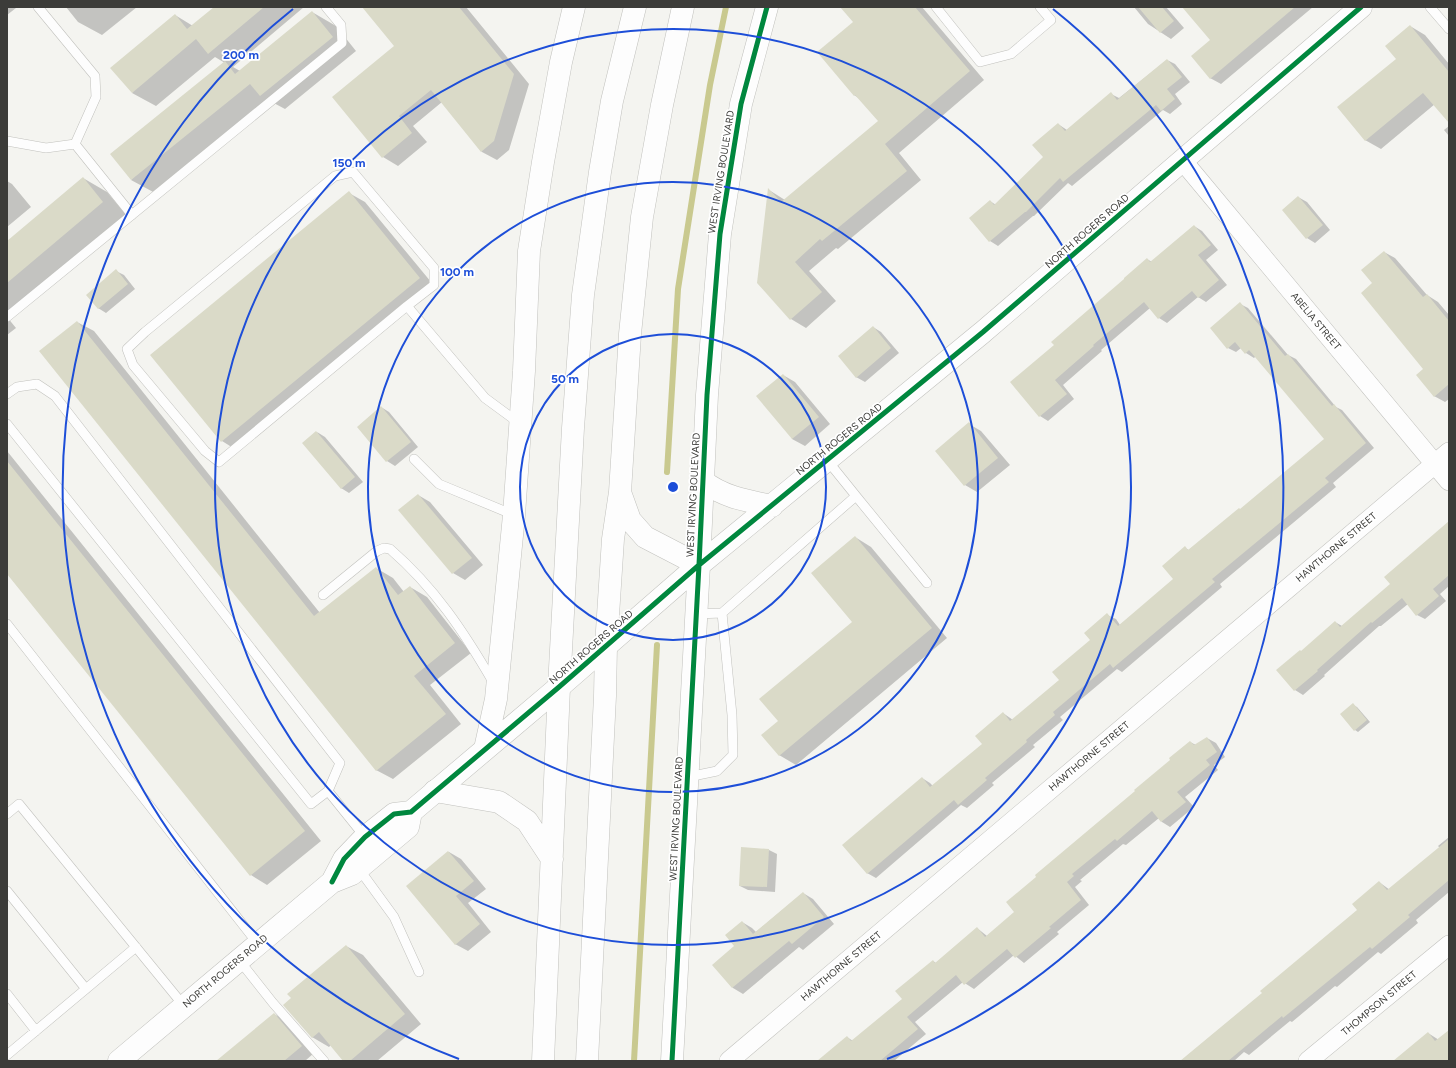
<svg xmlns="http://www.w3.org/2000/svg" width="1456" height="1068" viewBox="0 0 1456 1068" font-family="Figtree,sans-serif">
<rect width="100%" height="100%" fill="#f4f4f0"/>
<!-- shadow -->
<path fill="#0003" d="M7,7H15L16,8L7,15Z
M66,7H137L102,35L78,22Z
M216,7H304L233,67L240,71L312,12L336,26L356,51L285,109L270,101L155,193L131,180L225,63L215,57L156,106L132,93L175,15L193,26Z
M363,7H466L529,84L509,150L497,160L482,152L442,102L413,126L427,142L398,166L383,157L396,46Z
M842,7H922L984,80L899,153L921,180L838,249L836,248L809,271L836,301L806,328L791,319L769,190L785,200L880,122L860,99L854,95L855,22Z
M1134,7H1166L1184,28L1171,39L1148,24Z
M1184,7H1313L1221,84L1210,78L1212,40Z
M1410,26L1425,35L1449,64V122L1435,104L1381,149L1365,140Z
M1167,60L1175,64L1190,82L1175,94L1182,104L1170,114L1163,110L1072,186L1068,183L1034,216H1033L998,246L990,241V201L996,205L1044,157L1058,124L1067,130L1111,94L1119,98Z
M1449,126V136L1444,130Z
M83,178L107,192L127,216L7,317V242Z
M7,181L12,184L31,207L7,227Z
M349,193L365,202L436,288L238,451L222,441L151,355Z
M1298,197L1307,202L1330,230L1315,243L1307,238L1283,210Z
M1194,226L1202,231L1218,250L1206,260L1227,285L1206,302L1198,297L1167,323L1159,318L1150,308L1101,350L1102,351L1063,385L1074,399L1048,421L1040,416L1056,345L1147,259L1152,262Z
M1384,252L1395,258L1427,295L1438,302L1449,315V399L1445,402L1434,396Z
M116,271L124,275L135,289L106,313L98,308Z
M1240,304L1248,308L1288,355L1296,359L1336,407L1342,410L1374,448L1333,483L1336,487L1220,584L1222,587L1122,672L1117,669L1060,717L1063,720L1033,745L1035,747L992,783L994,785L967,808L961,805L876,878L867,873L922,778L930,783L933,786L983,744L1003,713L1013,720L1060,680L1091,640L1107,615L1116,619L1120,625L1175,579L1185,548L1189,550L1241,510L1325,439L1256,356L1254,358L1246,353L1241,348L1236,352L1228,348Z
M7,317L16,328L7,335Z
M77,322L94,331L320,613L376,568L393,578L404,592L410,587L427,597L471,653L430,685L461,724L393,779L376,770Z
M873,327L881,332L899,353L865,382L856,377Z
M783,375L795,382L830,424L805,446L792,439Z
M381,407L389,412L418,447L395,466L387,461L358,427Z
M969,424L981,431L1010,465L977,492L965,485L936,451Z
M317,432L325,437L363,482L349,493L341,488Z
M7,451L321,841L267,885L251,875L7,573Z
M418,495L430,502L483,565L465,580L453,573L400,510Z
M1449,531V586L1440,594L1446,601L1425,619L1417,615L1408,604L1381,626H1379L1324,675L1325,676L1303,695L1295,690L1278,670L1302,652L1335,622L1342,626L1392,585Z
M855,537L871,547L947,638L796,765L779,755V721L853,622Z
M1353,705L1357,707L1370,722L1358,732L1355,730Z
M1207,738L1216,743L1225,757L1214,765L1218,770L1185,797L1194,807L1170,827L1162,822L1159,818L1126,845L1123,844L1080,880L1082,881L1075,887L1089,905L1057,932L1059,934L1024,963L1014,955L974,989L963,982L915,1022L926,1034L894,1061H819L847,1037L853,1041L903,999L933,961L936,963L977,928L987,936L1016,912L1190,742L1196,745Z
M1449,837V892L1416,920L1418,923L1381,954L1378,952L1337,987L1335,986L1292,1022L1290,1021L1249,1055L1244,1052L1234,1061H1181L1263,993L1358,910L1379,882L1390,890L1440,848L1438,846Z
M769,850L777,854L775,892L748,890L740,886Z
M449,852L461,859L486,889L468,903L491,932L468,951L455,944Z
M803,893L813,899L834,924L803,950L799,947L743,994L733,988L714,965L735,946L742,922L752,928L756,932Z
M346,946L363,955L421,1024L377,1061H345L331,1045L329,1047L312,1037Z
M274,1014L286,1021L314,1053L305,1061H218Z
M1449,1031V1061H1395L1428,1033L1439,1040Z"/>
<g fill="none" stroke-linecap="round" stroke-linejoin="round">
<!-- stream -->
<path stroke="#c9c98f" stroke-width="6" d="M667,472L678,289L710,85L726,7
M634,1061L657,645"/>
</g>
<!-- building -->
<path fill="#dadac8" d="M214,7H264L208,54L196,39L132,93L110,68L175,14L187,29Z
M362,7H459L514,74L494,141L481,152L431,90L399,116L412,133L382,158L332,97L394,46Z
M840,7H915L970,71L885,144L907,171L822,241L820,239L795,262L822,292L790,320L757,283L768,188L781,202L878,121L855,95L854,96L817,52L853,22Z
M1138,7H1162L1174,21L1160,33Z
M1182,7H1295L1210,79L1191,56L1210,40Z
M312,11L333,37L260,96L250,84L131,180L110,154L225,61L235,74Z
M1410,25L1449,72V123L1423,93L1365,141L1337,107L1396,59L1385,46Z
M1167,59L1182,77L1167,89L1175,99L1161,111L1156,105L1063,182L1060,178L1026,212H1025L989,242L969,218L990,200L994,205L1043,157L1032,145L1058,123L1065,131L1111,92L1117,100Z
M83,177L103,202L7,283V241Z
M349,191L420,278L221,442L150,355Z
M1298,196L1323,225L1306,239L1282,210Z
M1194,225L1211,245L1198,255L1219,280L1198,298L1192,291L1158,319L1144,302L1093,345L1094,346L1055,380L1067,394L1039,417L1010,382L1054,345L1051,342L1124,279V278L1147,258L1150,262Z
M1384,251L1423,297L1427,294L1449,321V384L1434,397L1416,375L1423,369L1361,293L1372,283L1361,270Z
M116,269L128,284L98,309L86,295Z
M1240,302L1285,356L1288,354L1332,406L1334,404L1366,443L1325,478L1329,482L1212,579L1215,582L1113,668L1110,664L1053,712L1055,715L1026,740L1027,742L985,778L987,780L958,805L954,800L867,874L842,845L922,777L930,787L982,744L975,736L1003,712L1010,721L1059,680L1052,672L1090,640L1084,633L1107,613L1118,626L1173,579L1162,566L1185,546L1188,550L1239,508L1240,509L1324,439L1249,350L1245,354L1235,342L1227,349L1210,328Z
M77,321L314,616L376,567L398,595L410,586L455,643L414,676L446,714L376,771L39,351Z
M873,326L891,348L856,378L838,356Z
M783,374L819,417L792,439L756,396Z
M381,406L411,442L386,462L357,427Z
M969,422L998,458L964,486L935,451Z
M316,431L355,477L341,489L302,443Z
M7,461L305,831L250,876L7,574Z
M418,494L472,558L452,574L398,510Z
M1449,521V575L1433,589L1439,596L1416,616L1402,598L1372,623L1371,622L1317,670L1318,671L1294,691L1276,670L1300,650L1301,651L1335,621L1340,627L1390,584L1384,577Z
M855,536L932,628L779,756L761,735L778,721L759,699L852,622L811,573Z
M1353,703L1367,720L1354,731L1340,714Z
M1207,737L1217,752L1206,760L1210,765L1177,792L1186,802L1161,822L1152,811L1117,841L1115,839L1072,874L1074,876L1067,882L1081,900L1049,927L1051,928L1015,958L1007,949L964,985L956,975L907,1017L918,1029L880,1061H817L847,1036L851,1041L902,999L895,991L933,960L935,963L977,927L985,937L1014,912L1006,902L1036,877L1035,875L1135,791L1134,790L1170,760L1169,758L1190,741L1194,745Z
M1449,839V880L1408,915L1410,917L1372,949L1370,947L1283,1018L1282,1016L1228,1061H1180L1262,993L1260,991L1357,910L1352,904L1379,881L1387,890Z
M741,847L769,849L767,887L739,886Z
M448,851L474,881L456,896L480,924L455,945L406,886Z
M803,892L824,917L792,944L789,941L732,988L712,965L734,946L725,935L742,921L753,934Z
M346,945L405,1014L350,1061H343L319,1032L312,1038L283,1005L291,998L287,994Z
M274,1013L302,1046L284,1061H216Z
M1449,1030V1061H1393L1428,1032L1435,1041Z"/>
<g fill="none" stroke-linecap="round" stroke-linejoin="round">
<defs>
<path id="service" d="M38,7L95,76L96,97L75,144L132,215
M936,7L980,62L1011,54L1051,20L1040,7
M1430,7L1449,29
M7,141L46,148L75,144
M407,306L219,462L205,451L133,365L127,349L145,332L335,176L353,172L434,268V285L407,306L485,398L519,423
M7,317L342,43L341,25L326,7
M7,394L17,387L37,384L55,396L340,763L328,791L365,837
M7,424L311,804L328,791
M414,459L439,484L514,515
M827,460L856,496
M323,595L377,551L384,548L390,549C435,588 464,632 493,682
M696,614L722,613
M7,624L258,944
M688,777L717,771L733,755L732,715L722,613L856,496L927,583
M7,814L19,804L184,1006
M359,869L394,917L419,972
M7,891L86,989
M239,960L273,1003L324,1061
M7,994L36,1031
M7,1055L136,947"/>
<path id="minor" d="M1182,160L1449,481
M729,1061L1449,452
M1308,1061L1449,945"/>
<path id="tertiary" d="M703,481C723,497 747,501 772,506
M485,749L496,699L514,515L524,371L529,251L543,162L561,62L574,7
M332,882L344,859L365,837L394,814L411,812L559,687L699,565L983,332L1361,7
M119,1061L332,882L352,874L408,827L411,812
M672,1061L699,565L707,395L720,234L741,104L767,7"/>
<path id="primary" d="M621,495L630,520L645,537L699,565
M435,791L499,802L527,821L552,859
M543,1061L559,687L573,428L583,295L600,172L612,101L635,7
M587,1061L605,696L606,646L613,539L620,492L630,334L642,217L662,105L683,7"/>
</defs>
<!-- service casing -->
<use href="#service" stroke="#c1c1bd" stroke-width="10"/>
<!-- minor casing -->
<use href="#minor" stroke="#c1c1bd" stroke-width="20"/>
<!-- tertiary casing -->
<use href="#tertiary" stroke="#c1c1bd" stroke-width="23"/>
<!-- primary casing -->
<use href="#primary" stroke="#c1c1bd" stroke-width="23"/>
<!-- service -->
<use href="#service" stroke="#fdfdfd" stroke-width="9"/>
<!-- minor -->
<use href="#minor" stroke="#fdfdfd" stroke-width="19"/>
<!-- tertiary -->
<use href="#tertiary" stroke="#fdfdfd" stroke-width="22"/>
<!-- primary -->
<use href="#primary" stroke="#fdfdfd" stroke-width="22"/>
<defs>
<path id="cycleway" d="M332,882L344,859L365,837L394,814L411,812L559,687L699,565L983,332L1361,7
M672,1061L699,565L707,395L720,234L741,104L767,7"/>
</defs>
<!-- cycleway casing -->
<use href="#cycleway" stroke="#fff" stroke-width="8"/>
<!-- cycleway -->
<use href="#cycleway" stroke="#00873e" stroke-width="5"/>
</g>
<!-- distance rings -->
<g fill="none" stroke="#1d4ed8" stroke-width="2">
<circle cx="673" cy="487" r="153"/>
<circle cx="673" cy="487" r="305"/>
<circle cx="673" cy="487" r="458"/>
<path d="M459 1059A611 611 0 0 1 293 9M1053 9A611 611 0 0 1 887 1059"/>
</g>
<g text-anchor="middle" dominant-baseline="central" stroke-width="3.5" stroke-linejoin="round" paint-order="stroke">
<!-- street labels -->
<g font-size="10" fill="#3c3c39" stroke="#fff">
<text transform="translate(721 172) rotate(-81)">WEST IRVING BOULEVARD</text>
<text transform="translate(1087 231) rotate(-41)">NORTH ROGERS ROAD</text>
<text transform="translate(1316 321) rotate(50)">ABELIA STREET</text>
<text transform="translate(839 439) rotate(-39)">NORTH ROGERS ROAD</text>
<text transform="translate(693 495) rotate(-87)">WEST IRVING BOULEVARD</text>
<text transform="translate(1336 547) rotate(-40)">HAWTHORNE STREET</text>
<text transform="translate(591 647) rotate(-41)">NORTH ROGERS ROAD</text>
<text transform="translate(1089 756) rotate(-40)">HAWTHORNE STREET</text>
<text transform="translate(676 819) rotate(-87)">WEST IRVING BOULEVARD</text>
<text transform="translate(841 966) rotate(-40)">HAWTHORNE STREET</text>
<text transform="translate(225 971) rotate(-40)">NORTH ROGERS ROAD</text>
<text transform="translate(1379 1003) rotate(-40)">THOMPSON STREET</text>
</g>
</g>
<circle cx="673" cy="487" r="6" fill="#1d4ed8" stroke="#fff" stroke-width="2"/>
<g font-size="12" text-anchor="middle" font-weight="bold" fill="#1d4ed8" stroke="#fff" stroke-width="3.5" stroke-linejoin="round" paint-order="stroke">
<text x="241" y="59">200 m</text>
<text x="349" y="167">150 m</text>
<text x="457" y="276">100 m</text>
<text x="565" y="383">50 m</text>
</g>
<!-- border -->
<rect width="1456" height="1068" fill="none" stroke="#3c3c39" stroke-width="16"/>
</svg>
